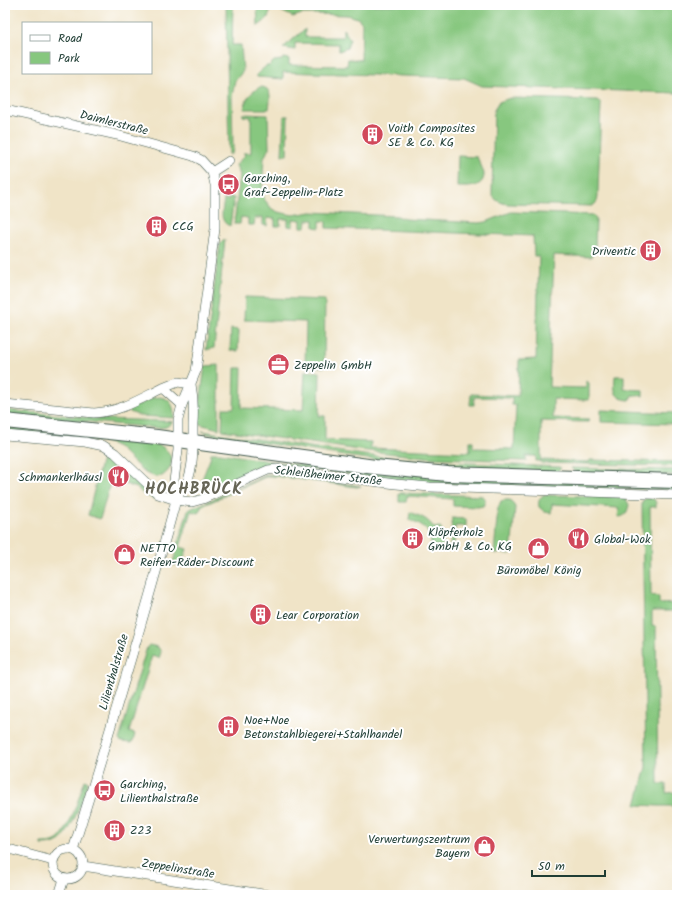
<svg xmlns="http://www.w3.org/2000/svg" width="682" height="900" viewBox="0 0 682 900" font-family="Kalam,sans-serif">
<rect width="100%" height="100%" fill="#fff"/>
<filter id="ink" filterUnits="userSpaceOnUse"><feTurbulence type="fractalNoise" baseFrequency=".025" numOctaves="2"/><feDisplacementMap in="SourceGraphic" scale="8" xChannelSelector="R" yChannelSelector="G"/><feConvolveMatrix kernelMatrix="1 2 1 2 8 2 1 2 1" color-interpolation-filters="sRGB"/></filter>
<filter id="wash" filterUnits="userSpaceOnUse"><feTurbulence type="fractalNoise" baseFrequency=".012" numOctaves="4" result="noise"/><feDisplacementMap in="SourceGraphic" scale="16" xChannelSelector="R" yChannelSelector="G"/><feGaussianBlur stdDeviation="0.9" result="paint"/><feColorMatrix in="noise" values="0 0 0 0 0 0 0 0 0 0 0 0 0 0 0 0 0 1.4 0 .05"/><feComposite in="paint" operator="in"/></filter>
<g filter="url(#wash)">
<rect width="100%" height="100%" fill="#f0e4c7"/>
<!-- green -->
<path fill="#87c77f" stroke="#53825a" d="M226,5H233L232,45H241L243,71L235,81L232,96L233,149L232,153L229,155Z
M257,5H269C272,16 267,20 258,26Z
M280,5H677V93L482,86L464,78L283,72V79L257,77V74L266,66H269L274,61L282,60L283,58L289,59V65L347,66L348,59L361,60L362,23L358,18L347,15L315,14H302L293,17L281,11Z
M305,29V37H343V29L350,39L347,48L339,51V44L295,43V50L283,48Z
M260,87C273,87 270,100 269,109H244C246,98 251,92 260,87Z
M510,98L597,100L601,103L598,192C598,199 598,203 592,206L508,204C501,203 495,201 492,194L494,110L499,102Z
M243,114L268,115L269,148L264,158L262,190L264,199L272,209L278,212L293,215L311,212L397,216L405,219L479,223L486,222L511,212L593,215L596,219L595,248L591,257L554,255L549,387L586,388V381L589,383V400L553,399V418L589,419L588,422L541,421V460L589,462L590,460L677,462V466L541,463V461H536V456H526V461L434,458L359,450L222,430L223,408H234L235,368H242L241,408L303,410L305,371L320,372L319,416H325V440L371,442L370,448L470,452V441H473V448L514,449L516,405H512V398L474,397V405H470L471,394L518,396L519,360L536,359L539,256H534L533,236L326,228V221H320V228L314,227V220H307L306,227H301V220L293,219V227L288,226V219H280V226H275V219L267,218V226L263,225V218H255L254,225H248V218L241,217L240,224H234L240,175L236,165L245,155L243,153H251V117L243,116Z
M284,116H288L287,155H282Z
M458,156L477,157C479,162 484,170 484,175C483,189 466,187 457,187Z
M230,197L234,198L230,226C218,221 223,210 224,199L229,200Z
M225,239L214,348L206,350L220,244Z
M245,297L325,300L324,367L305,366L306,322L244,320Z
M231,329L239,330L238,351L230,350Z
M219,365V429L199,424L198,417L205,366Z
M615,376H624V389L643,390V396L632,395L630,400C613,399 614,390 615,376Z
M160,397C172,399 174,407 174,418L140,416L130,412L129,410L152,398Z
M5,410L104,419L164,421L173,422L166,427L158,428L5,414Z
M601,410L677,413V424L601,422Z
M5,427L159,445C174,452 176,467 162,476L156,477L145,473L118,447L102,440L5,431Z
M202,431L364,455L420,461L559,467L561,468L558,471L554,472L405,464L345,456L208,434Z
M211,453H220L275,462L355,471L677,486V490L421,483L278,465L221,486L209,488L201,482L210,459Z
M105,458H110L115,461L157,500L144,495L137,488L125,484L127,478L122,476L123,473L114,470L100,519L88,515L101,462Z
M571,468L677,470V475L576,473Z
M275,474L361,486L357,487L275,476L265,477L202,506L198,513L191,511L180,547L187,549C184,558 182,566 172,565L188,510L267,475Z
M401,493L482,496L485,498V503L483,506L478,507L453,506V499L407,496L406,502H399V494Z
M543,495L622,497L626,499L629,505C627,512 626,517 618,517L619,508L552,504L551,513L545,512L539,507C538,502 539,499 543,495Z
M647,498L654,499L656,503V507H650L651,596L659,597V604L677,603V611H652V626L656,627L658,784H666V793L677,792V806H659L636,805L646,767L642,505L643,500Z
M504,500H510L515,507L511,554L494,553L498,508L501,501Z
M410,512C419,516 428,518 434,528L440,527L443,533V546H431C431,531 423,523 409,520Z
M452,518L466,519V526H455L454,548L450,547Z
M149,645L158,647L161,652L159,658L152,656L129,732L135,734L133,741L131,743L121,742L119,740L147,647Z
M85,780L88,782C83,797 72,832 59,841C54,844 48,845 41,845V843C47,843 52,843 57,840C69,832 80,794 85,780Z"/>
</g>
<g filter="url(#ink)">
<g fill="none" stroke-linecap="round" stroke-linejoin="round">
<defs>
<path id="street" d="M5,110L117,135L193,156L201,160L212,172L215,185V229L198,357L196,371L182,405L178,420V450L174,481L177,492L176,500C144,618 109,734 73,850
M212,172L229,161
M163,388L178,382L191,384
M5,404L94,413C120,412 140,399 163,388L182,405
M5,435L85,442L104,446L115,453L158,494L176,500L192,502L203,499L268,470L277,469L396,484L430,487L677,495
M177,498C180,491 187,485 189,477C194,460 193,442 193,424C194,409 194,400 191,384
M5,848L53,861
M53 864a15 15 0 1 1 30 0a15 15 0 1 1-30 0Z
M83,866L269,895
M59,895L64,879"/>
<path id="primary" d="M5,421L157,437L375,467L448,474L677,481"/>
</defs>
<!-- street casing -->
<use href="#street" stroke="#3e564a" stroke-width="10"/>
<!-- primary casing -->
<use href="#primary" stroke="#3e564a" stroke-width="16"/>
<!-- street -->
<use href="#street" stroke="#fff" stroke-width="9"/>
<!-- primary -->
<use href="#primary" stroke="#fff" stroke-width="14"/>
</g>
</g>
<!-- icons -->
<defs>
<symbol id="building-disc" viewBox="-11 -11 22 22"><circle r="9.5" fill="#d1495b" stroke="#fff"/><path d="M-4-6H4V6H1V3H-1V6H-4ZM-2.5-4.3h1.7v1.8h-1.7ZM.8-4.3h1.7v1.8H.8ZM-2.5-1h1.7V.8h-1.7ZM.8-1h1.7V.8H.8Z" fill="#fff"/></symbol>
<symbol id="bus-disc" viewBox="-11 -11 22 22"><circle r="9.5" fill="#d1495b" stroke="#fff"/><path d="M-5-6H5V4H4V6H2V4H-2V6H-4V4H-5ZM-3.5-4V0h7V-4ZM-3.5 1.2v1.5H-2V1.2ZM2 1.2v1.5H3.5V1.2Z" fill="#fff"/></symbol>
<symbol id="office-disc" viewBox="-11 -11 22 22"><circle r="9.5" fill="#d1495b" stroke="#fff"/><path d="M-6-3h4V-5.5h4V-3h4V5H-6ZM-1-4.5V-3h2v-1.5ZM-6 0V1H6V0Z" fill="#fff"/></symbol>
<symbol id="restaurant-disc" viewBox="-11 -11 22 22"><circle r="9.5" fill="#d1495b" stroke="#fff"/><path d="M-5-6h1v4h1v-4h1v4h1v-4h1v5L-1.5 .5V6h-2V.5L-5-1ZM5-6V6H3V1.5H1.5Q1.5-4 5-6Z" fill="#fff"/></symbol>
<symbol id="shop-disc" viewBox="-11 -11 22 22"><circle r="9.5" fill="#d1495b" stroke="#fff"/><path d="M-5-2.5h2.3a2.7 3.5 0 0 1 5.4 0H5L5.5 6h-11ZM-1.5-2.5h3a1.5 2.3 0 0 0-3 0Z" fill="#fff"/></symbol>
</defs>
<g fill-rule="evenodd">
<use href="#building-disc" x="360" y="122" width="25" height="25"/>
<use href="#bus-disc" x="216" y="172" width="25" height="25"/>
<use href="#building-disc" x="144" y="214" width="25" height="25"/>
<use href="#building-disc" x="638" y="238" width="25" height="25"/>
<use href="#office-disc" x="266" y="352" width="25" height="25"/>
<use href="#restaurant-disc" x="106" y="464" width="25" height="25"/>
<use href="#building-disc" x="400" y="526" width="25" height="25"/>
<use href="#restaurant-disc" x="566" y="526" width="25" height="25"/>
<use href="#shop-disc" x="526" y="536" width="25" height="25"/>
<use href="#shop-disc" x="112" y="542" width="25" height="25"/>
<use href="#building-disc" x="248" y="602" width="25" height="25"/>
<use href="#building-disc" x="216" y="714" width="25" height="25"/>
<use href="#bus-disc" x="92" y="778" width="25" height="25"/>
<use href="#building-disc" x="102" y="818" width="25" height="25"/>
<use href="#shop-disc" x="472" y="834" width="25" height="25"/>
</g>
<g text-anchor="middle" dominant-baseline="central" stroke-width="4" stroke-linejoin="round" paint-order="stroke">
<!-- street labels -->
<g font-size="12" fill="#1f3d34" stroke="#fff">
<text transform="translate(114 123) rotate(14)">Daimlerstraße</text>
<text transform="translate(328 476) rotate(6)">Schleißheimer Straße</text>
<text transform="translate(114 672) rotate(-74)">Lilienthalstraße</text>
<text transform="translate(178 869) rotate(9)">Zeppelinstraße</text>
</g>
<!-- poi labels -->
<g font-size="12" fill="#1f3d34" stroke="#fff" text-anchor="start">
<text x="388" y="128">Voith Composites<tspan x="388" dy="14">SE &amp; Co. KG</tspan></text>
<text x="244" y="178">Garching,<tspan x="244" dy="14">Graf-Zeppelin-Platz</tspan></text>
<text x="172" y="226">CCG</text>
<text x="636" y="251" text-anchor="end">Driventic</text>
<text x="294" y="365">Zeppelin GmbH</text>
<text x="102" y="477" text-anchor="end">Schmankerlhäusl</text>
<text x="428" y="532">Klöpferholz<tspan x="428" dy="14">GmbH &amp; Co. KG</tspan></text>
<text x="594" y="539">Global-Wok</text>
<text x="140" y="548">NETTO<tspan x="140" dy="14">Reifen-Räder-Discount</tspan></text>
<text x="539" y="570" text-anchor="middle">Büromöbel König</text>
<text x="276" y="615">Lear Corporation</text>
<text x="244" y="720">Noe+Noe<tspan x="244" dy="14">Betonstahlbiegerei+Stahlhandel</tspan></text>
<text x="120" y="784">Garching,<tspan x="120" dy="14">Lilienthalstraße</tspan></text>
<text x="130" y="830">Z23</text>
<text x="470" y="839" text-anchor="end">Verwertungszentrum<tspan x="470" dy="14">Bayern</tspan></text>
</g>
<!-- district labels -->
<g font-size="16" font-weight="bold" letter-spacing="1" fill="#666556" stroke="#fff">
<text x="194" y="489">HOCHBRÜCK</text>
</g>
</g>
<!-- margin -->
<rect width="682" height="900" fill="none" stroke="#fff" stroke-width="20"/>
<!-- legend -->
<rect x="22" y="22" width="130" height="52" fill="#ffffff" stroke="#a5b1ae"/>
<rect x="30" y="35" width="20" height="6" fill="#ffffff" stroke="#a5b1ae"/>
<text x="58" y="42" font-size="12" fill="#1f3d34">Road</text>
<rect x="30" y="52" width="20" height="12" fill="#87c77f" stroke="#a5b1ae"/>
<text x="58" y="62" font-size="12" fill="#1f3d34">Park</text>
<!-- scale -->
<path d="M532 870v6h73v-6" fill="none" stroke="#1f3d34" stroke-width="2"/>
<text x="538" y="870" font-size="12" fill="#1f3d34" stroke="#ffffff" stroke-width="3" paint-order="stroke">50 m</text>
</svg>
